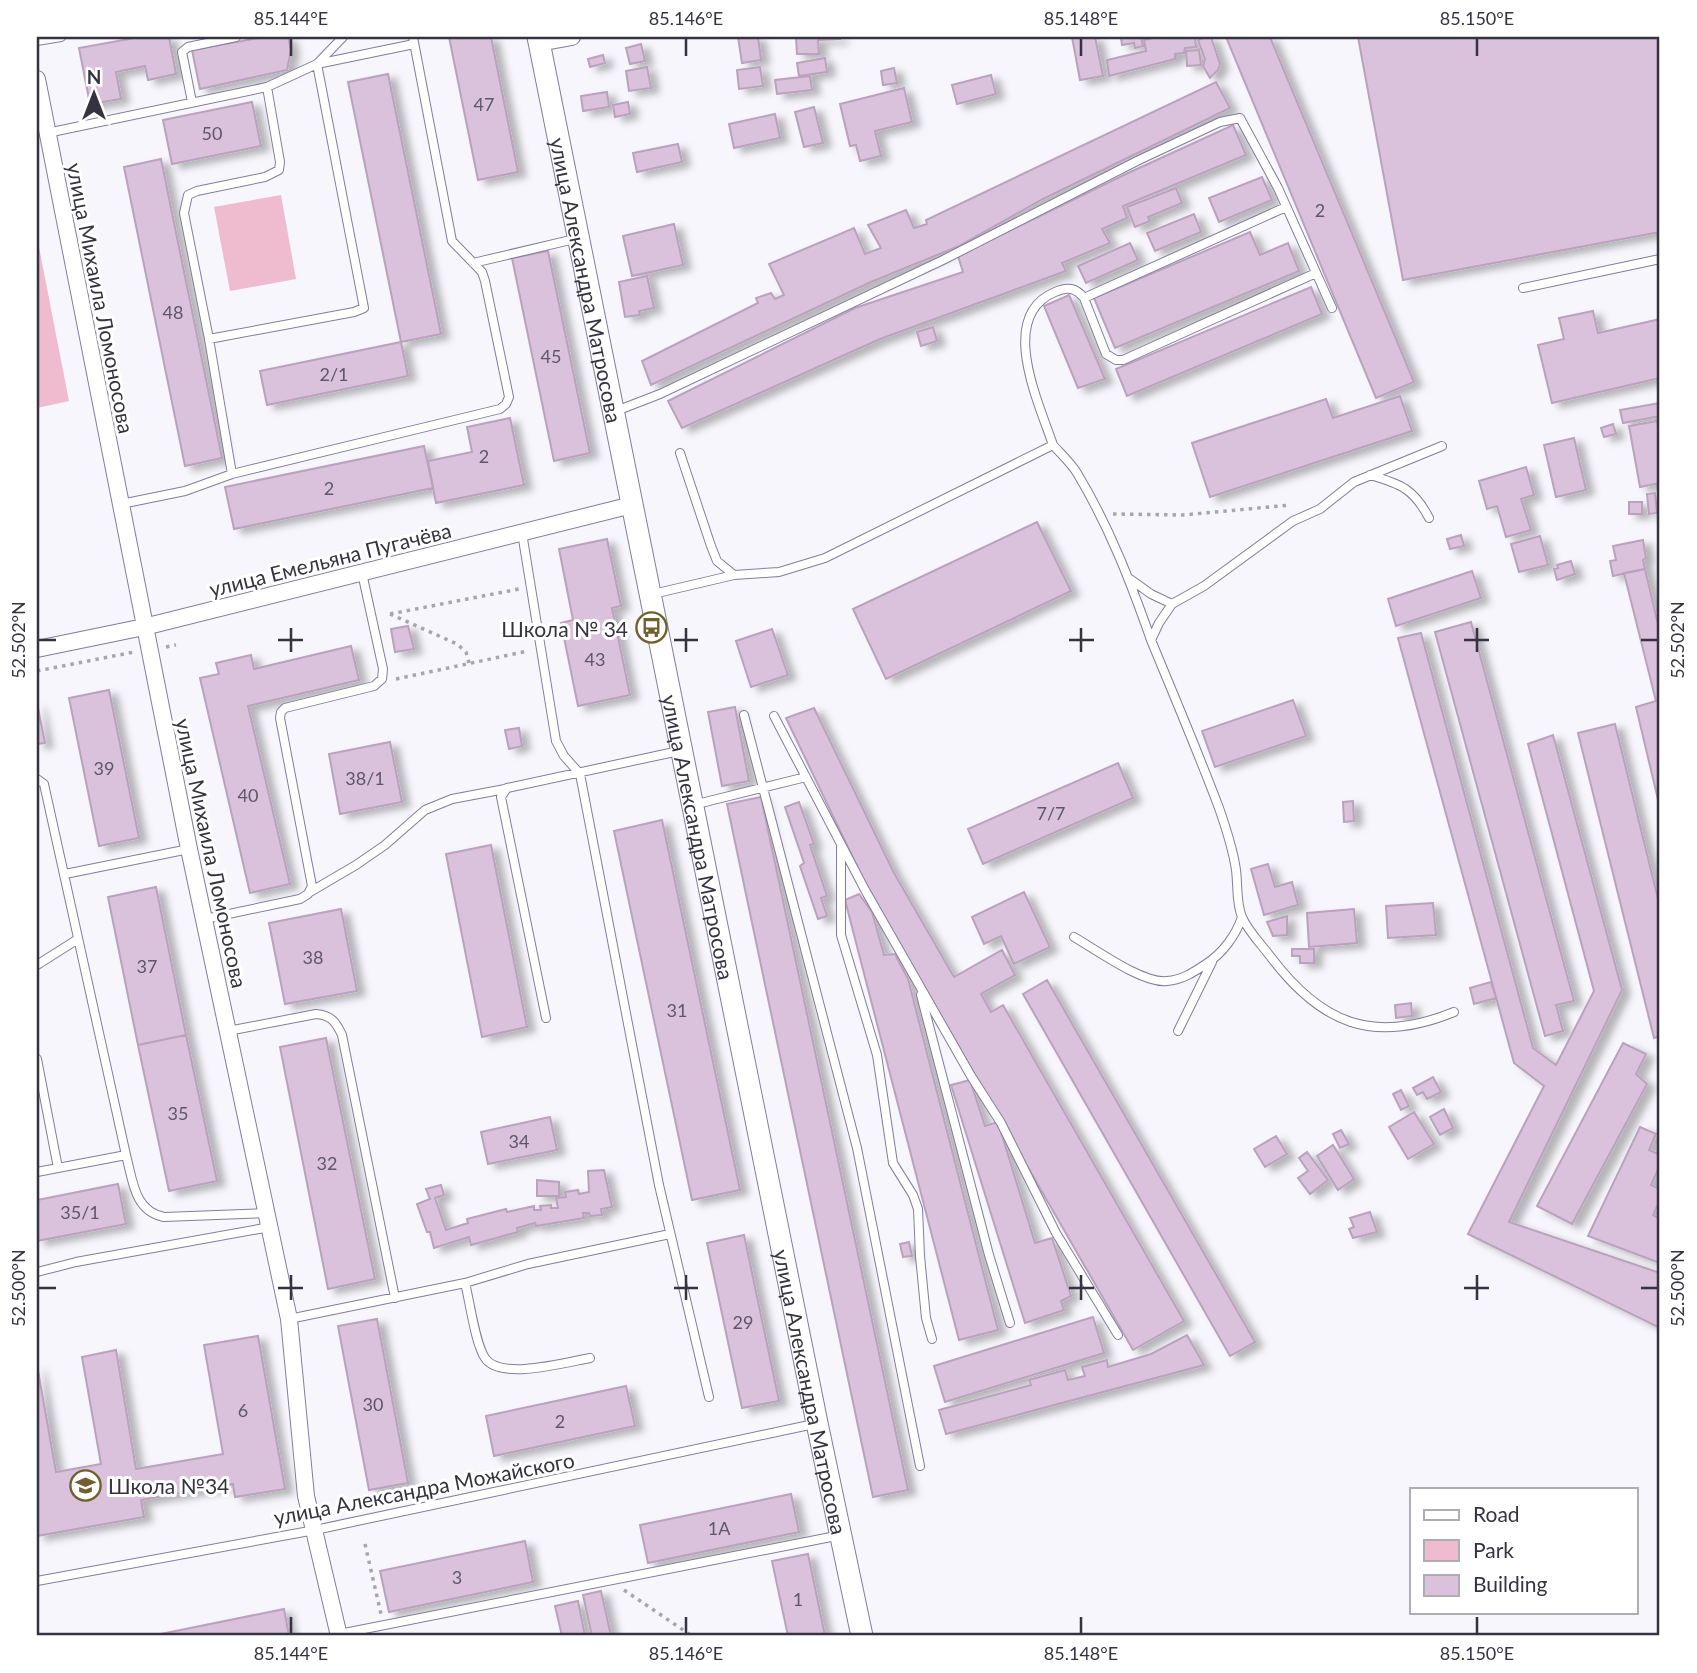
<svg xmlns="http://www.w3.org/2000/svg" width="1697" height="1673" viewBox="0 0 1697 1673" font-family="Lato,sans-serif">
<defs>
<filter id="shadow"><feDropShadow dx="8" dy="4.5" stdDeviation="3.5" flood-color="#0004"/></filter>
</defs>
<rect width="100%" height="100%" fill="#f6f6fc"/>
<!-- green -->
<path fill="#efbbce" d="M281,195L296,279L230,291L214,207Z
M37,237L69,401L37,408Z"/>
<!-- building -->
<path fill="#dac2dd" stroke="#baa2bd" stroke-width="2" filter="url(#shadow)" d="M140,37H169L176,74L148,80L145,66L116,72L121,99L90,104L79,48Z
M264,37H288L291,50L287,70L200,89L192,50Z
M449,37H491L518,172L478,180Z
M738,37H758L761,60L742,63Z
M796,37H840V39L818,40L819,54H797Z
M1072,37H1095L1103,76L1080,80Z
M1121,37H1141L1143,46L1135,48L1134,43L1122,45Z
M1158,37H1195L1196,47L1185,48L1184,53L1175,54V59L1109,76L1107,60L1146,51L1144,40Z
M1206,37H1211L1220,64L1218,70L1210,78L1203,66L1205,59L1198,40Z
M1226,37H1270L1414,382L1376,398Z
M1358,37H1660V232L1403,280Z
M641,44L645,61L630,64L626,48Z
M1199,50L1201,65L1187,66L1186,51Z
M603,55L605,63L590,67L588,59Z
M825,58L827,72L799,76L797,63Z
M647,67L651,88L629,91L626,71Z
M760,67L763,86L739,89L737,70Z
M894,68L897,83L883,85L881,71Z
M388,74L441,334L401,342L348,82Z
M991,75L996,94L957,104L952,85Z
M810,76L812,90L777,94L775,80Z
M1216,82L1230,108L1043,199L959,246L871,282L651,385L642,361L758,303L756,298L771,293L775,299L784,295L769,264L854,228L865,254L881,248L868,225L906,210L914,228L927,224L926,220Z
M904,88L912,122L875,131L881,156L860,161L856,145L850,146L840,104Z
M607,92L609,107L583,111L581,96Z
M252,102L261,146L172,164L163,120Z
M628,102L630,114L615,117L613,105Z
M814,107L823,143L804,147L795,112Z
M775,114L780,138L734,148L729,124Z
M1233,125L1246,155L1123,206L1127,218L1102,229L1110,243L1062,263L1066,271L880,339L682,428L668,401L855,308L963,272L958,256L1126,174Z
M678,144L682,162L637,172L633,153Z
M161,159L222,458L185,466L124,167Z
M1262,177L1272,200L1219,222L1209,198Z
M1176,188L1182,203L1148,217L1150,221L1135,227L1127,207Z
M1194,214L1201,232L1155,251L1147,233Z
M674,224L683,265L632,276L623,236Z
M1250,232L1260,255L1288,243L1299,271L1115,348L1094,298Z
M1130,243L1138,260L1086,283L1078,266Z
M548,251L590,453L554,461L512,258Z
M647,276L654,308L639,311L640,315L625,317L619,282Z
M1311,287L1322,314L1127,396L1116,369Z
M1069,295L1105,379L1078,388L1044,306Z
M1593,311L1598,333L1660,319V378L1552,403L1538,345L1564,339L1559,318Z
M933,327L937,341L921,346L917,332Z
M401,342L408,376L267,405L260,371Z
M1400,396L1412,431L1210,497L1192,443L1326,399L1333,418Z
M1660,403V416L1623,423L1620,410Z
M510,418L524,485L436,503L428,461L472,452L467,427Z
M1657,421L1660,439V483L1640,487L1629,426Z
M1613,424L1616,434L1604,437L1601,428Z
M1574,438L1586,490L1556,497L1544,445Z
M424,446L433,488L234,529L225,487Z
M1526,467L1534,495L1521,499L1531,530L1506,537L1497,506L1487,509L1479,481Z
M1655,493L1657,513L1649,514L1647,494Z
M1629,502H1642V514H1629Z
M1037,522L1071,591L886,679L853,609Z
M1461,535L1464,546L1450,549L1447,539Z
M1540,536L1548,565L1519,572L1511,544Z
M607,539L621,606L612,608L630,695L578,706L561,623L573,620L559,549Z
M1643,540L1646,558L1643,560L1645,569L1613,576L1610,561L1616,560L1613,546Z
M1571,561L1575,574L1557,580L1554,569L1558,568L1557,565Z
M1645,569L1660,633V808L1636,707L1656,701L1624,573Z
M1472,571L1481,598L1396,626L1388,599Z
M1471,622L1574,1001L1556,1005L1563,1031L1545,1036L1435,632Z
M408,626L414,649L395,652L391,629Z
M772,629L788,675L751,687L736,641Z
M1421,633L1533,1048L1556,1065L1594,991L1528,744L1553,735L1622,990L1509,1222L1660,1273V1328L1468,1234L1544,1086L1514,1063L1398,638Z
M351,646L359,680L248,706L290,884L250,893L200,678L219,674L216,663L251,655L254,669Z
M109,690L139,838L99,846L69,698Z
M1293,700L1306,736L1215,767L1202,731Z
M37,703L45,743L37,744Z
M735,707L749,781L722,786L708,712Z
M814,708L894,873L954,977L1002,950L1015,975L981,994L991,1012L1003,1005L1184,1321L1133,1350L868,889L786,718Z
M1615,724L1660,907V1036L1654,1038L1578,733Z
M519,728L522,746L509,749L505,730Z
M390,742L402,802L340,814L329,754Z
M1118,763L1133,798L983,864L968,829Z
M761,797L908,1490L873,1497L727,804Z
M1353,801L1354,821L1344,822L1343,802Z
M799,802L814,844L810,845L827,896L821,898L827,916L818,919L800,866L804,863L785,807Z
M662,820L740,1190L692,1200L614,831Z
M491,845L527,1027L482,1037L446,854Z
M1268,864L1275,887L1292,882L1298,905L1264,915L1251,869Z
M156,887L186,1035L138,1045L108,897Z
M1024,892L1050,947L1014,964L1001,936L984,944L972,917Z
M859,894L872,912L884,955L895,954L908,979L998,1330L959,1340L845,900Z
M1433,903L1436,935L1388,938L1386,906Z
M341,909L357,991L285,1004L269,923Z
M1354,909L1357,943L1309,947L1307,913Z
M1287,916V935L1273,936L1267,922Z
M1292,949H1314V963H1300V956H1292Z
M1047,980L1255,1342L1230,1356L1023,994Z
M1491,982L1496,998L1474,1004L1470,988Z
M1411,1003L1412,1016L1396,1018L1395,1005Z
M186,1035L217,1181L169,1191L138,1045Z
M326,1038L375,1279L328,1289L280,1047Z
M1623,1043L1646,1054L1636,1074L1647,1084L1572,1224L1537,1206Z
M1433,1077L1441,1092L1427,1099L1423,1092L1417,1095L1413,1088Z
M970,1080L985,1126L998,1122L1035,1243L1052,1238L1071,1296L1061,1301L1064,1310L1025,1323L951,1085Z
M1401,1090L1409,1106L1401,1110L1393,1094Z
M1444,1109L1453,1128L1440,1135L1430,1117Z
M1414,1112L1434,1144L1408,1159L1389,1127Z
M550,1117L557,1150L488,1164L481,1132Z
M1640,1127L1656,1134L1649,1150L1660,1155V1165L1651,1185L1660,1189V1200L1653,1215L1660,1219V1263L1588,1236Z
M1341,1130L1349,1144L1340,1148L1333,1134Z
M1276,1136L1287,1154L1265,1167L1254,1149Z
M1333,1145L1354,1179L1338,1190L1317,1156Z
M1307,1152L1328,1180L1310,1194L1298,1178L1308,1171L1299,1158Z
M604,1170L612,1207L601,1209L602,1215L590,1216L589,1213H583L584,1218L536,1226L535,1223L517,1228L518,1232L471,1245L469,1237L434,1248L430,1232H427L417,1204L430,1199L426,1189L441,1185L444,1195L435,1198L446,1230L468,1223L467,1219L506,1209L507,1212L534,1206V1210H541L540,1206L551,1205V1208H558L556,1198L566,1197L565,1192L578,1190L579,1194L589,1192L588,1171Z
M537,1180L559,1182V1196H537Z
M118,1184L126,1224L37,1241V1200Z
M1370,1212L1377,1232L1353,1238L1349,1229L1354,1227L1350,1218Z
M744,1235L779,1401L742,1408L707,1243Z
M909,1242L912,1256L903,1257L900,1244Z
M1093,1317L1104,1353L945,1402L934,1366Z
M377,1319L408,1483L369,1490L338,1326Z
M1187,1335L1204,1365L946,1434L939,1410L1031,1385L1029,1380L1065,1370L1068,1380L1085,1376L1082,1367L1107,1360L1108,1367L1151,1354Z
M258,1336L285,1489L235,1497L233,1484L141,1500L144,1517L37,1536V1365L56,1472L101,1464L82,1357L116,1350L136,1469L223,1454L204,1345Z
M626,1386L635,1426L494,1456L486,1416Z
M791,1494L799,1532L648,1563L640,1525Z
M525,1541L533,1582L389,1612L380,1571Z
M808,1554L825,1636H788L772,1561Z
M601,1591L611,1636H592L583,1595Z
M578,1601L585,1636H562L555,1606Z
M284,1609L289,1636H151Z"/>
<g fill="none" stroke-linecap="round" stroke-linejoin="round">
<defs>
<path id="service" d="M37,41L61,37
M192,102L182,52L188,47L236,37
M47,133L267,87L317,64L414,44
M473,263L579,238
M1523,288L1660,259
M1084,298L1286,207
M209,339L354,312L364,308L317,64L343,37
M616,411L660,394L943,260L1139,160L1220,122L1240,118L1278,188L1332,308
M1053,445C1039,403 997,316 1055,292C1068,286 1076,288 1084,298L1106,354L1116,360H1123L1316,273
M1442,446L1354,482L1320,509L1293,521L1204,586L1172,604L1159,623L1151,640C1174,696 1198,752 1219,808C1226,828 1233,849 1236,870C1238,885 1236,903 1242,917C1248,931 1261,944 1270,956C1321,1024 1373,1045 1454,1012
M680,453L711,546L717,561L734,575
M232,474L500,409L506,404L509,397L485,281L482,272L452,241L413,37
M1370,475C1401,484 1414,489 1429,518
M121,504L185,491L232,474L209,339L184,213L188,195L197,191L265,177L279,170L280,162L267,87
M522,533L556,741L564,756L580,774L659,1185L709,1397
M1130,579L1151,594L1172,604
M653,594L734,575L779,572L825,558L1053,445C1061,454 1071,463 1077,473C1109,526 1131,583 1151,640
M744,715L857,1148L920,1466
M774,716L865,890L971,1076L1001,1123L1056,1233L1118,1335
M37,779L44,784L126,1155C133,1181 134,1211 164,1217L267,1213
M693,805L806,777
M841,847V935L877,1055L893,1163L913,1195L918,1209L920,1256L926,1318L932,1339
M65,874L189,849
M310,892L356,865L385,845L425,810L452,799L505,789
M205,919L300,899L308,894L312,886L280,718L281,712L285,708L374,686L382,679L383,669L362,573
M1074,937C1095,949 1143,984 1167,981C1182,980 1194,972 1206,964C1223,953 1236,935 1242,917
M37,965L78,939
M921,995L989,1255L1010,1323
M546,1018L501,797L507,788L679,751
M228,1031L316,1014C331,1015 336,1022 342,1035L395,1298
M1178,1031L1212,962
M37,1059L58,1168
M37,1172L126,1155
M37,1272L76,1262L270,1227
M465,1283C470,1302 475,1343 485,1358C500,1381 567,1362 590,1358
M289,1319L465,1283L528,1264L670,1234
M37,1581L315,1530L814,1424
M339,1634L841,1535"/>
<path id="minor" d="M539,43L572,37
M37,79L189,849L289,1319L306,1496L339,1636
M37,649L144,627L632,505"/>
<g id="tertiary">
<path id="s1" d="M538,37L817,1423L862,1636"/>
</g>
</defs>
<!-- service casing -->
<use href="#service" stroke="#817e9c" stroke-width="10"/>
<!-- minor casing -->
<use href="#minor" stroke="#817e9c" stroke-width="18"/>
<!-- tertiary casing -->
<use href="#tertiary" stroke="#817e9c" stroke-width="23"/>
<!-- path -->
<path stroke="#a7a6af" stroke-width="3.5" stroke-dasharray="3.5 5" stroke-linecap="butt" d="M1113,514L1183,515L1291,505
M390,614L519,589
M390,614L457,644L466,652L469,663
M166,647L176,645
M37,671L134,652
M396,679L528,651
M365,1544L381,1614
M624,1590L692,1636"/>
<!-- service -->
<use href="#service" stroke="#fff" stroke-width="8"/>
<!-- minor -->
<use href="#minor" stroke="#fff" stroke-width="16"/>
<!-- tertiary -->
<use href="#tertiary" stroke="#fff" stroke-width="21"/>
</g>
<!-- ticks -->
<path fill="none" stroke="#353340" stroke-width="2.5" d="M291,38V56M686,38V56M1081,38V56M1477,38V56M291,628V652M686,628V652M1081,628V652M1477,628V652M38,640H56M278,640H303M674,640H698M1069,640H1094M1464,640H1489M1641,640H1658M291,1275V1300M686,1275V1300M1081,1275V1300M1477,1275V1300M38,1288H56M278,1288H303M674,1288H698M1069,1288H1094M1464,1288H1489M1641,1288H1658M291,1617V1634M686,1617V1634M1081,1617V1634M1477,1617V1634"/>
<!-- icons -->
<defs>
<symbol id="bus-ring" viewBox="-11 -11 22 22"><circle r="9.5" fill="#fff" stroke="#70602e" stroke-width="1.5"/><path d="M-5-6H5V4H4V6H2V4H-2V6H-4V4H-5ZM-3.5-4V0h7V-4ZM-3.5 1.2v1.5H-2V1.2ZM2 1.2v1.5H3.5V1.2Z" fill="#70602e"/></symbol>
<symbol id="school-ring" viewBox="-11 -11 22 22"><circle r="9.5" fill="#fff" stroke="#70602e" stroke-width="1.5"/><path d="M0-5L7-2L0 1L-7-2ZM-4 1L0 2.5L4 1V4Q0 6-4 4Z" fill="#70602e"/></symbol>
</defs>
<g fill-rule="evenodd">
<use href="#bus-ring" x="634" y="610" width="35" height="35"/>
<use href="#school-ring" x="68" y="1468" width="35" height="35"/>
</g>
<g text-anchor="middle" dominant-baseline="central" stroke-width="6" stroke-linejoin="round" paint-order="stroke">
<!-- number labels -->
<g font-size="18" fill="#5e5767">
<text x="484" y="104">47</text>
<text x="212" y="133">50</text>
<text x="1320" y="210">2</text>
<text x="173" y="312">48</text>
<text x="551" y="356">45</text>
<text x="334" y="374">2/1</text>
<text x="484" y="456">2</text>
<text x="329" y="488">2</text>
<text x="595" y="659">43</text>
<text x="104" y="768">39</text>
<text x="365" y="778">38/1</text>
<text x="248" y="795">40</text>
<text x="1051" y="813">7/7</text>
<text x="313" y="957">38</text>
<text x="147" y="966">37</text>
<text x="677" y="1010">31</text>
<text x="178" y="1113">35</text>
<text x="519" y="1141">34</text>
<text x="327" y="1163">32</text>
<text x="80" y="1212">35/1</text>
<text x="743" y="1322">29</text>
<text x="373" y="1404">30</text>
<text x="243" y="1410">6</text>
<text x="560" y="1421">2</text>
<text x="719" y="1528">1А</text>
<text x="457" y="1577">3</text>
<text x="798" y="1599">1</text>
</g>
<!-- street labels -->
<g font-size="21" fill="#353340" stroke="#fff">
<text stroke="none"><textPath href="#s1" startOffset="248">улица Александра Матросова</textPath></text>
<text transform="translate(101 298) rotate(79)">улица Михаила Ломоносова</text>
<text transform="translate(330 559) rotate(-14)">улица Емельяна Пугачёва</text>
<text stroke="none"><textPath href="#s1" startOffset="816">улица Александра Матросова</textPath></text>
<text transform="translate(212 853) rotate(78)">улица Михаила Ломоносова</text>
<text stroke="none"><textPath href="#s1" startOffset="1382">улица Александра Матросова</textPath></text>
<text transform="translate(424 1488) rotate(-11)">улица Александра Можайского</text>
</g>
<!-- poi labels -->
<g font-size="21" fill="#353340" stroke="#fff" text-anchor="end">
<text x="628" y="628">Школа № 34</text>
<text x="108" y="1485" text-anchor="start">Школа №34</text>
</g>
</g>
<!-- border -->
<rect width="1697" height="1673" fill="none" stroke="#ffffff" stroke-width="77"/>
<!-- legend -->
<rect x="1410" y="1488" width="228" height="126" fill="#ffffff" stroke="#aeadb3" stroke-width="2"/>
<rect x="1424" y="1510" width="35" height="10" fill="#ffffff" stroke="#aeadb3" stroke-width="2"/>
<text x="1473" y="1522" font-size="21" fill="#353340">Road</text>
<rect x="1424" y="1540" width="35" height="21" fill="#efbbce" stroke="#aeadb3" stroke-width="2"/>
<text x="1473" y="1558" font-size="21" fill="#353340">Park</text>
<rect x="1424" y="1575" width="35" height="21" fill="#dac2dd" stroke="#aeadb3" stroke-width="2"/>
<text x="1473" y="1592" font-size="21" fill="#353340">Building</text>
<!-- north arrow -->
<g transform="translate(94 94)" stroke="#ffffff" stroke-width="5" paint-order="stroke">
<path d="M0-5L12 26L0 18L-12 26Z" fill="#353340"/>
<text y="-10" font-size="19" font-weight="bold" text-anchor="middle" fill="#353340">N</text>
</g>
<rect x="38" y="38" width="1620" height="1596" fill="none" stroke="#353340" stroke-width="2.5"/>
<g font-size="18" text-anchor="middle" fill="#353340">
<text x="291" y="25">85.144°E</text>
<text x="686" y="25">85.146°E</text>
<text x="1081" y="25">85.148°E</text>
<text x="1477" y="25">85.150°E</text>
<text transform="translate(19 640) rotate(-90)" y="6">52.502°N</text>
<text transform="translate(1678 640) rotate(-90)" y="6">52.502°N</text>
<text transform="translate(19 1288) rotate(-90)" y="6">52.500°N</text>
<text transform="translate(1678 1288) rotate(-90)" y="6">52.500°N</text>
<text x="291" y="1660">85.144°E</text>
<text x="686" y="1660">85.146°E</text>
<text x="1081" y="1660">85.148°E</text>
<text x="1477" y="1660">85.150°E</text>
</g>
</svg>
